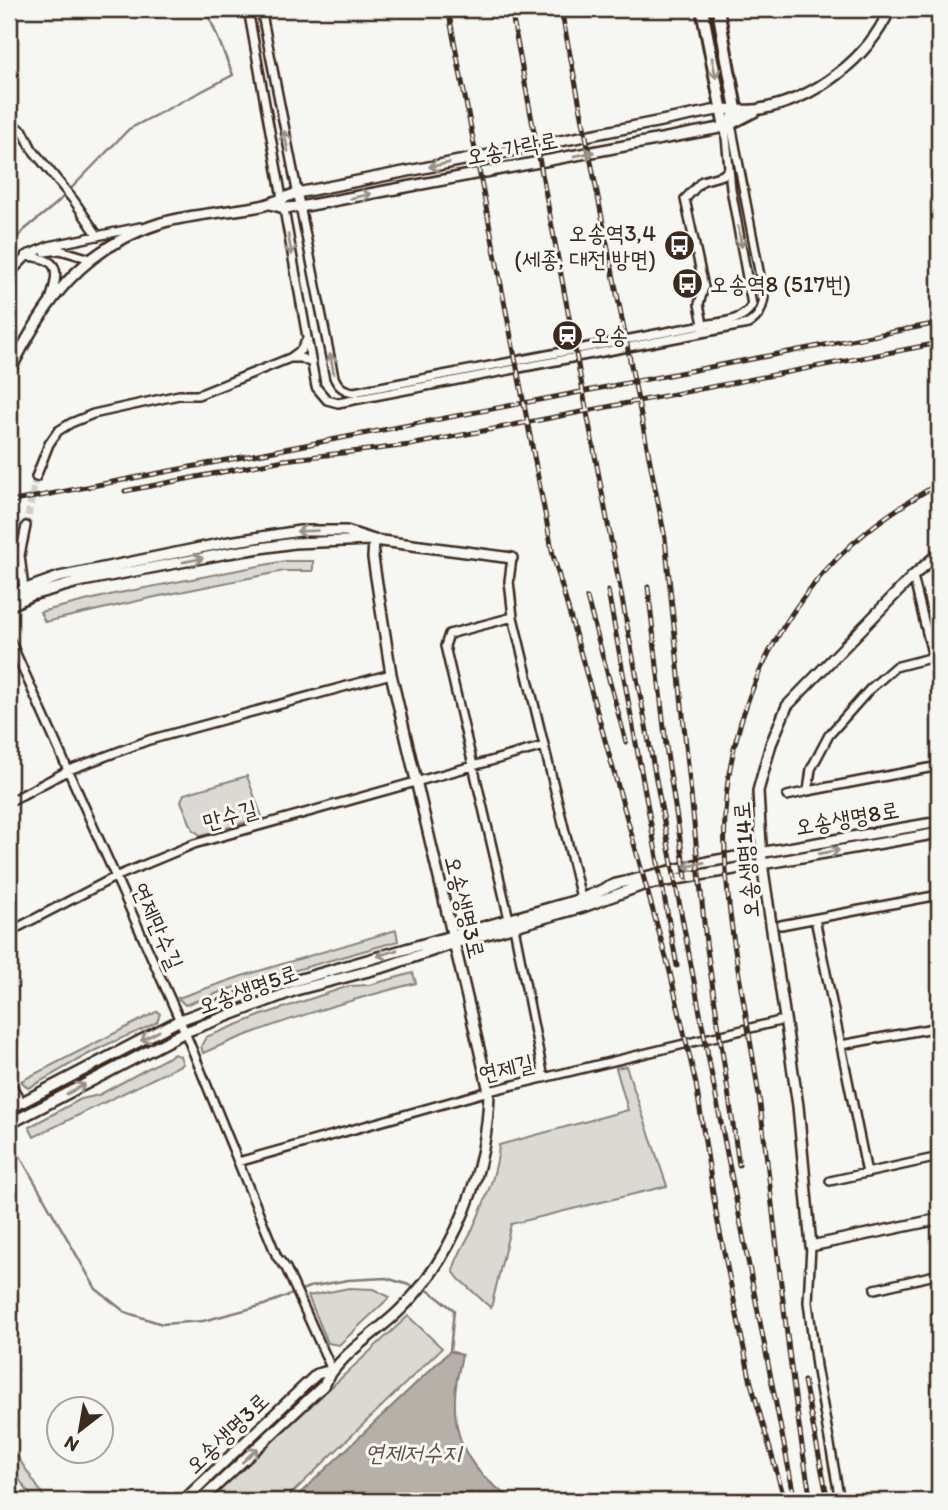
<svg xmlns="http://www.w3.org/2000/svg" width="948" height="1510" viewBox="0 0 948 1510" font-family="Itim,'Poor Story',sans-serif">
<rect width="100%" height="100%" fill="#f6f6f2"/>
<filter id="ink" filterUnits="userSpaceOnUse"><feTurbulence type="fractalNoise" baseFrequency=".0143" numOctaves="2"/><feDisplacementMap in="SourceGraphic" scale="14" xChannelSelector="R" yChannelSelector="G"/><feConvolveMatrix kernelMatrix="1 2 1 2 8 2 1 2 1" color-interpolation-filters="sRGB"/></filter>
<g filter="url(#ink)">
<!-- green -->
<path fill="#dad9d3" stroke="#8a8278" stroke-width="2" d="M285,561H313V571H284L155,597L45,622L40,612L114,594Z
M247,776L262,817L202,836L193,830L181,801L184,794Z
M396,930L398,941L229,989L185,1005L178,998L242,976Z
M413,973L416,983C343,1002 271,1023 203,1053L201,1046L206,1037L262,1015L349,986L369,985Z
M158,1011L160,1014L157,1022C139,1032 120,1038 102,1047C76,1060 53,1075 28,1088L21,1081Z
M174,1054L180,1056L183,1064L34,1137L29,1127L81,1099L99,1095Z
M626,1066L667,1186L511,1224L491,1308L459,1279L453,1271C457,1255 465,1244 472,1230C484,1204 497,1174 499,1145L628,1110L616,1068Z
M349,1288L373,1289L390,1297L339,1345L328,1343L308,1296Z
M408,1316L442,1348L284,1501H208Z
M9,1444L47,1501H34L9,1464Z"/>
<!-- water -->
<path fill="#b6b0a9" stroke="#857a71" stroke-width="2" d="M450,1351L462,1355C459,1369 455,1384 455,1398C453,1447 476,1477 516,1501H292Z"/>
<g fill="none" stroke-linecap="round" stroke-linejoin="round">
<!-- stream -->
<path stroke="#857a71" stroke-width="2.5" d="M9,247L23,231L56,204L129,129L233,75L206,9
M9,1137L96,1289L125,1312L162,1324L203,1321L264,1305L309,1287L348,1280L386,1278L429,1291L454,1310L450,1351"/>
<!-- minor-tunnel -->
<path stroke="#d1cdc8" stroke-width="7" stroke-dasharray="7 3.5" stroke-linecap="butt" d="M26,526L36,477"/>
<defs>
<path id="minor" d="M248,9L316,387L327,400L338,403L748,324C759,317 762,310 764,297L731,124
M261,9L334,377C338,387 344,391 354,392L703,325C721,322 743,322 752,305L731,189L725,127
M9,117L16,127L23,131L32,149L75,202L98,236
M45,252L60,250L91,259
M9,274L29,254
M50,300C60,270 60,258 25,256L49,246L140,227
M704,329L699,304L704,287L685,199L702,181L723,175L729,169
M307,339L301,350L290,358H301L312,363
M36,477L49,444L58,431L71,423L93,414L179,395H198L290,358
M512,558L509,581L513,617L582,902
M913,576L939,682
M24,589L20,555L26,526
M9,638L185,1032L277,1257L286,1268L332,1370
M934,657L895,667L870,689L829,735L811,769L808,791L939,766
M787,796L808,791
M9,802L69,770L149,740L391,674
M509,919L445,646L449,634L513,617
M815,919L867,1173
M781,925L939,895
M514,927L544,1078
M9,932L115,877L194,844L544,746
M841,1045L939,1027
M9,1081L22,1103
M238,1162L489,1091L784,1020
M830,1181L939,1157
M811,1246L808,1302L816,1366L840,1501
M875,1289L939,1274"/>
<path id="tertiary" d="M270,204L284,208L300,207L725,127L756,111
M9,373C44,302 81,248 161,223C192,214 229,212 261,206C274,203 285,197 297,193L722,109C734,109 748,112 760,109C814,100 868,59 890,9
M939,553L913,576L787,706L771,744L758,791L762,863L798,1106L811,1246L939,1219
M9,595L59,577L229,542L300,531H346L374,540L512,558
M9,606L32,595L78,582L228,553L294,543L370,540
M9,1109L180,1020L252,993L581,899L616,884L707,862L939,822
M9,1124L185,1032L296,990L384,967L455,943L583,907L643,885L939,833
M183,1501L317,1374L332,1370
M200,1501L324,1385C340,1353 375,1335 400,1310C456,1255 488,1169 489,1091L391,674L373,558L374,540"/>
<path id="secondary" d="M702,9L725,127
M718,9L736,109L731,124"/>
</defs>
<!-- minor casing -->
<use href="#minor" stroke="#3b2a1e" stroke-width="12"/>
<!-- tertiary casing -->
<use href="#tertiary" stroke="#3b2a1e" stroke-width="14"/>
<!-- secondary casing -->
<use href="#secondary" stroke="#3b2a1e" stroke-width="16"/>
<!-- minor -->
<use href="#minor" stroke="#f6f6f2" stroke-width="7"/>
<!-- tertiary -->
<use href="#tertiary" stroke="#f6f6f2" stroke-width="9"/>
<!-- secondary -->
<use href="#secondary" stroke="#f6f6f2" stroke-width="10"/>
<defs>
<path id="rail" d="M448,9L553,555L669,968L696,1084L717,1218L751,1383L785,1501
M511,9L713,1082L795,1501
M561,9L665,538L706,942L739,1165
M125,491L284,460L410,445L939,343
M9,502L939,323
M648,587L667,754L686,878
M608,591L677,966
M587,598L626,742
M804,1381L828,1501
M811,1501C788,1370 777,1236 760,1104C749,1020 728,937 725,851C719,729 774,605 870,529C892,511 916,497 939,483"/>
</defs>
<!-- rail casing -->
<use href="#rail" stroke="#3b2a1e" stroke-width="5"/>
<!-- rail -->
<use href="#rail" stroke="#f6f6f2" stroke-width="2.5" stroke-dasharray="8" stroke-linecap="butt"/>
</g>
<!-- one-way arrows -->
<defs><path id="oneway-shaft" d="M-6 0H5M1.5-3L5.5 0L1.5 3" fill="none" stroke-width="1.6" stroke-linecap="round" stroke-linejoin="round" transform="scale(1.75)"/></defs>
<g stroke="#989088">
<use href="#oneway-shaft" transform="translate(714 68) rotate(79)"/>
<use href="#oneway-shaft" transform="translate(286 141) rotate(-101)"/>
<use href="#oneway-shaft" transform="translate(584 154) rotate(-11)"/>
<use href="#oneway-shaft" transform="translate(439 165) rotate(169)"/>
<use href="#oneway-shaft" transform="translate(361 196) rotate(-11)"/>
<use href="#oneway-shaft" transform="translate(740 237) rotate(80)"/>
<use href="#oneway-shaft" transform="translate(290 245) rotate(80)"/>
<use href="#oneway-shaft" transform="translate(332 364) rotate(-101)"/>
<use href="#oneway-shaft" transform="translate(307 531) rotate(178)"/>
<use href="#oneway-shaft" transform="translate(193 560) rotate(-11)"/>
<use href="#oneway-shaft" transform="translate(829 852) rotate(-10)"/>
<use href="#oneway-shaft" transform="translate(694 865) rotate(166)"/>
<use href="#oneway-shaft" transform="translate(387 953) rotate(163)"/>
<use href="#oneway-shaft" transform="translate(150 1036) rotate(152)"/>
<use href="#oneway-shaft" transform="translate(76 1089) rotate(-28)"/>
<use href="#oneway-shaft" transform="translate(250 1455) rotate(-43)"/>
</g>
</g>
<!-- icons -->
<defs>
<symbol id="bus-disc" viewBox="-11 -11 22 22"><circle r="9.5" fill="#3b2a1e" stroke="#f6f6f2"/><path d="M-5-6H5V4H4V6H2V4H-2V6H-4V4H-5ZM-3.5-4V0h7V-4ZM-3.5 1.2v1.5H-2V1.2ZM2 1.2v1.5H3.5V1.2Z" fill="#fff"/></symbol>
<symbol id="station-disc" viewBox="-11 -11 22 22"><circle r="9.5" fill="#3b2a1e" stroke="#f6f6f2"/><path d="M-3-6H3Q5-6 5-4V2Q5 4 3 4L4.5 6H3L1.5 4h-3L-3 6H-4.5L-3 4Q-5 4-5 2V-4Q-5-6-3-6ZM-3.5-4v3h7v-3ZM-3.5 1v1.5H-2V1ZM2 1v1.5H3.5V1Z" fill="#fff"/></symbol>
</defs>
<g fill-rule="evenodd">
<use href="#bus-disc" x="662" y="228" width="35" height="35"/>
<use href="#bus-disc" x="670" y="266" width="35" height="35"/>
<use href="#station-disc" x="550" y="318" width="35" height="35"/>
</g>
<g text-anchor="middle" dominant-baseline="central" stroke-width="6" stroke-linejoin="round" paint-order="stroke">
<!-- street labels -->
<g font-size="23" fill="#3b2a1e" stroke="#f6f6f2">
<text transform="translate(512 148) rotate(-11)">오송가락로</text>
<text transform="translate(230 815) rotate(-16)">만수길</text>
<text transform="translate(847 818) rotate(-10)">오송생명8로</text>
<text transform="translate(746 860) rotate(-95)">오송생명14로</text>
<text transform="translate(465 907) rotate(76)">오송생명3로</text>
<text transform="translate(158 926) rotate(66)">연제만수길</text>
<text transform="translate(248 989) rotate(-20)">오송생명5로</text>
<text transform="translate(506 1068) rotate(-13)">연제길</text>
<text transform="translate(227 1433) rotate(-44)">오송생명3로</text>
</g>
<!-- poi labels -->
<g font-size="23" fill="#3b2a1e" stroke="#f6f6f2" text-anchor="start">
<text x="656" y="233" text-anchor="end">오송역3,4<tspan x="656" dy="26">(세종, 대전 방면)</tspan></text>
<text x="710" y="284">오송역8 (517번)</text>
<text x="591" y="335">오송</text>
</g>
<!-- water labels -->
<g font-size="24" font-style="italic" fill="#605248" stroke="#f6f6f2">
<text x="413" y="1452">연제저수지</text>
</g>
</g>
<!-- margin -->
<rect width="948" height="1510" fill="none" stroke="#f6f6f2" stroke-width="35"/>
<rect x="18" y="18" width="913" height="1475" fill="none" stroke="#3b2a1e" stroke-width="2.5" filter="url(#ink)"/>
<!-- north arrow -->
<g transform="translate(80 1430) rotate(211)"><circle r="33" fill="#f6f6f2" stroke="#aba49d" stroke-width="2"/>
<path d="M0-5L12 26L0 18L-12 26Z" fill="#3b2a1e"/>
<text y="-10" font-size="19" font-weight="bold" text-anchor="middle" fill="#3b2a1e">N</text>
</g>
</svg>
